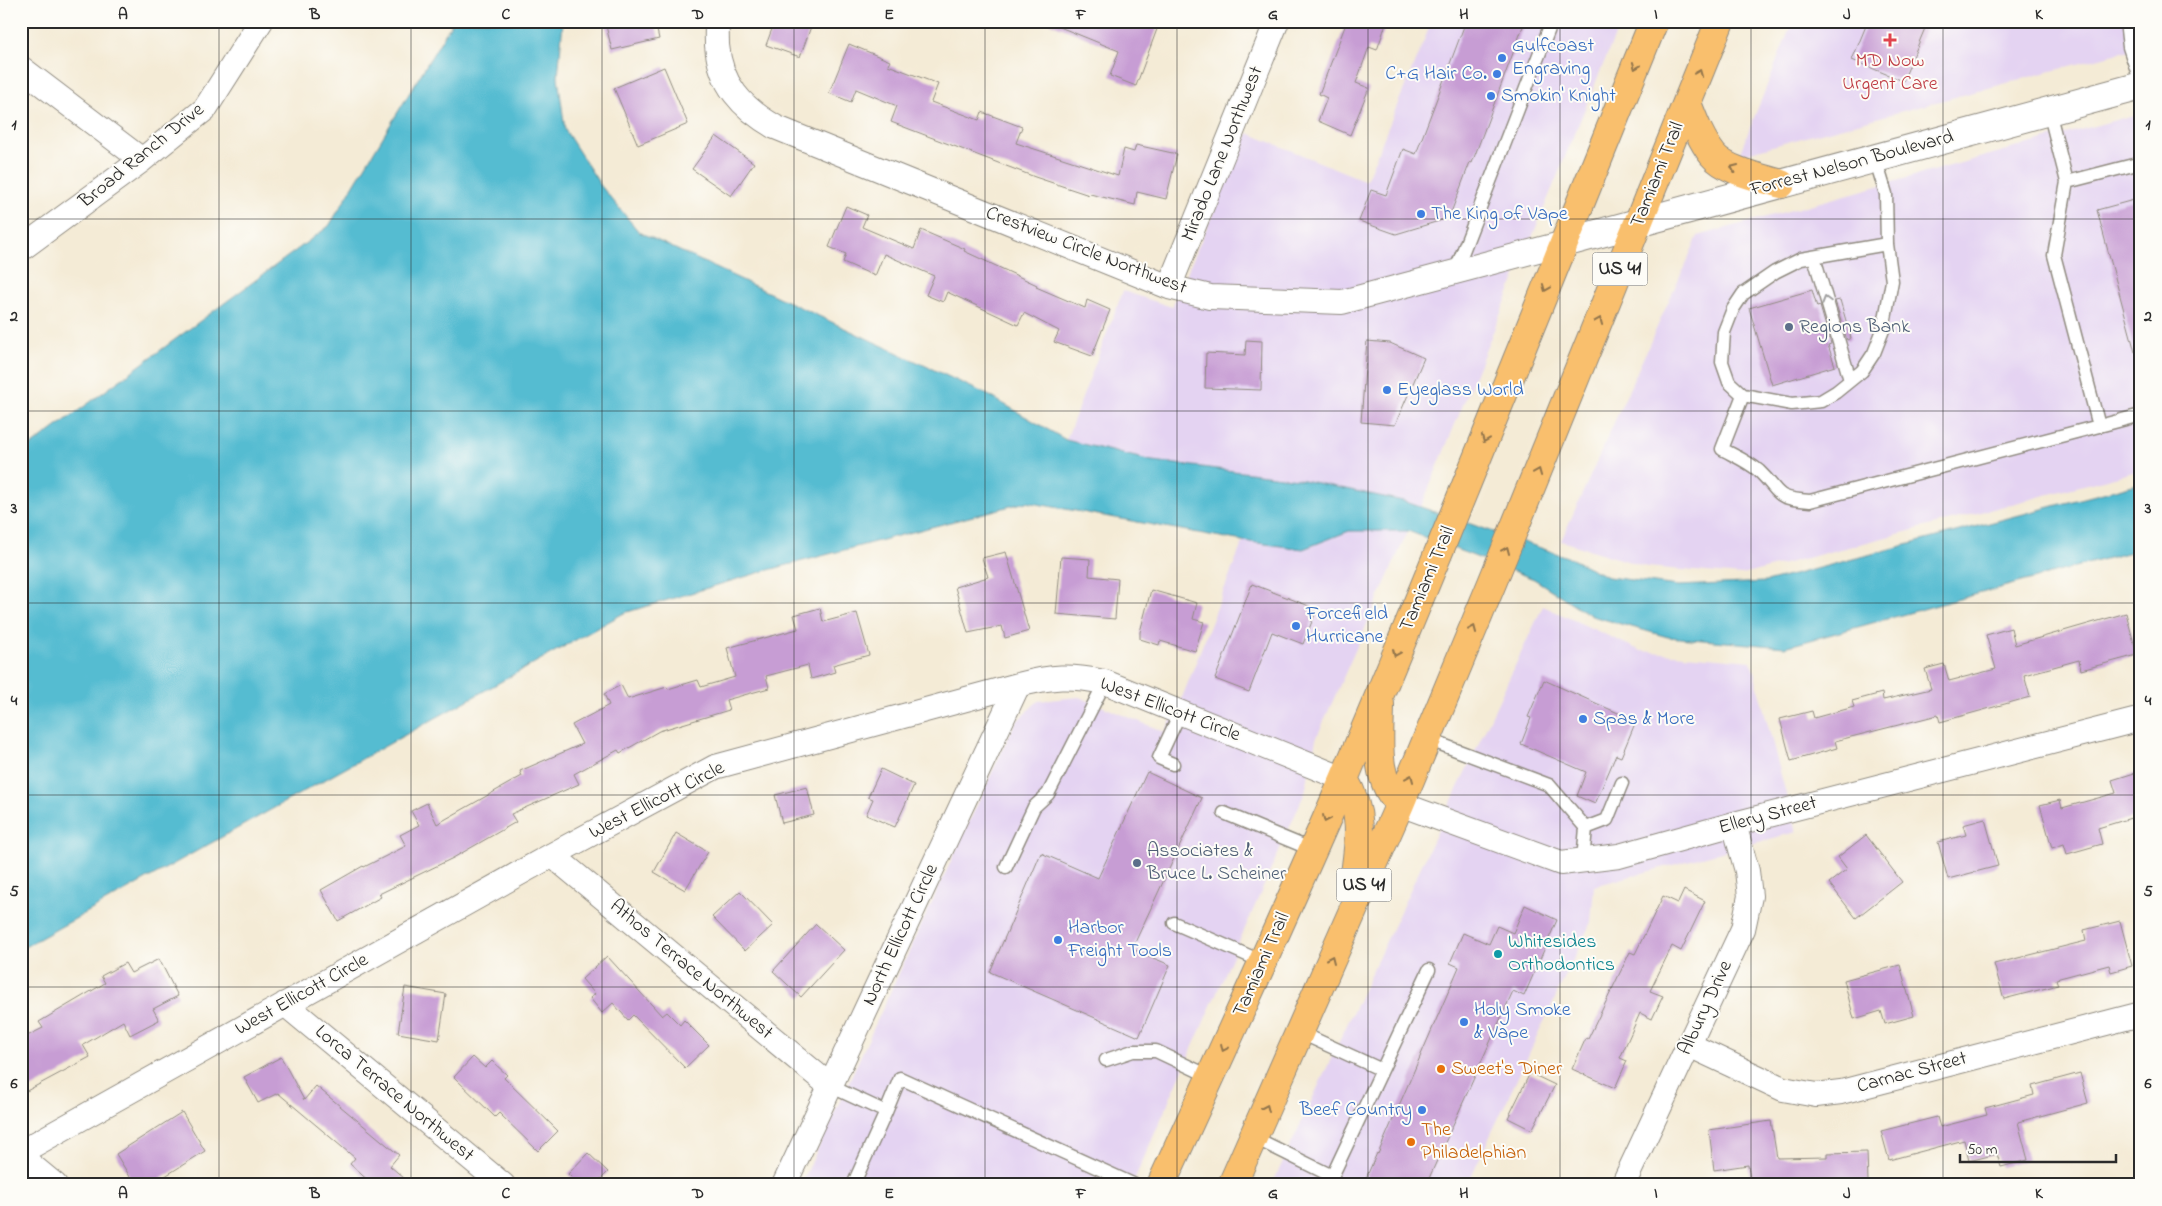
<svg xmlns="http://www.w3.org/2000/svg" width="2162" height="1206" viewBox="0 0 2162 1206" font-family="'Indie Flower',sans-serif">
<rect width="100%" height="100%" fill="#fdfcf7"/>
<filter id="ink" filterUnits="userSpaceOnUse"><feTurbulence type="fractalNoise" baseFrequency=".02" numOctaves="2"/><feDisplacementMap in="SourceGraphic" scale="10" xChannelSelector="R" yChannelSelector="G"/><feConvolveMatrix kernelMatrix="1 2 1 2 8 2 1 2 1" color-interpolation-filters="sRGB"/></filter>
<filter id="wash" filterUnits="userSpaceOnUse"><feTurbulence type="fractalNoise" baseFrequency=".0096" numOctaves="4" result="noise"/><feDisplacementMap in="SourceGraphic" scale="20" xChannelSelector="R" yChannelSelector="G"/><feGaussianBlur stdDeviation="1.12" result="paint"/><feColorMatrix in="noise" values="0 0 0 0 0 0 0 0 0 0 0 0 0 0 0 0 0 1.4 0 .05"/><feComposite in="paint" operator="in"/></filter>
<g filter="url(#wash)">
<rect width="100%" height="100%" fill="#f4ebd6"/>
<!-- built -->
<path fill="#e4d3f2" d="M1432,21H1621L1421,507L1403,501L1298,479L1152,461L1066,440L1123,291L1172,307L1248,133L1366,181Z
M1793,21H2141V47L1739,155Z
M2141,113V470L1742,575L1647,567L1561,541L1698,236Z
M1349,531H1408L1316,739L1305,792L1132,1185H801L1015,723L1038,701L1079,697L1165,732L1180,703L1243,541L1303,549Z
M1543,606L1641,651L1751,661L1796,832L1594,886L1591,922L1467,1185H1272Z"/>
<!-- water -->
<path fill="#54bcd1" stroke="#40747e" d="M453,21H563L558,77L565,130L601,186L639,232L990,396L1066,440L1152,461L1298,479L1403,501L1570,558L1608,577L1678,586L1766,582L2141,483V549L1785,647L1668,637L1592,616L1534,579L1408,531H1349L1303,549L1243,541L1026,502L761,572L624,613L21,949V453L329,226Z"/>
<g id="blocks">
<!-- building -->
<path fill="#c79dd4" d="M615,21H655L659,39L612,50L606,26L616,23Z
M775,21H813L800,57L766,45Z
M1045,21H1160L1136,86L1110,76L1119,51Z
M1347,21H1387L1377,50L1369,47L1356,83L1369,88L1350,135L1318,121L1327,98L1319,94Z
M1466,21H1525L1472,163L1470,162L1449,218L1396,234L1359,221L1371,190L1386,195L1403,149L1416,154Z
M1868,21H1928L1903,81L1852,60Z
M849,44L890,61L888,65L938,84L931,102L979,120L982,112L1022,127L1016,143L1118,176L1124,149L1134,152L1136,145L1177,154L1166,199L1137,192L1135,205L1090,194L1089,195L1035,177L891,122L897,106L856,89L851,102L829,93Z
M664,67L688,124L638,145L614,88Z
M716,136L754,163L731,196L692,169Z
M2141,198V351L2135,352L2097,210Z
M846,206L867,215L862,227L914,249L921,230L965,249L964,251L1037,285L1036,287L1085,308L1087,300L1110,310L1092,356L1054,342L1059,331L1024,313L1018,325L947,292L943,302L926,295L934,276L884,254L875,276L843,262L846,254L829,247Z
M1812,290L1817,307L1820,306L1831,344L1828,345L1835,366L1772,385L1749,308Z
M1840,300L1851,338L1847,340L1835,301Z
M1246,340L1262,341L1261,390L1205,388L1206,353L1245,355Z
M1367,341L1390,343L1424,358L1395,425L1361,422Z
M1006,552L1029,631L1005,638L1002,626L968,633L955,587L988,577L982,558Z
M1061,557L1090,559L1089,576L1118,579L1115,619L1056,614Z
M1252,584L1317,609L1303,644L1272,632L1249,692L1215,679Z
M1151,590L1197,603L1193,619L1204,622L1195,651L1160,641L1159,645L1140,639V632Z
M820,608L823,622L857,613L869,655L833,665L835,672L811,679L808,665L766,676L769,688L726,700L729,710L659,731L620,753L618,750L574,774L579,784L511,814L516,822L453,858L379,894L381,897L338,921L321,890L363,866L364,867L406,846L400,835L419,825L411,811L427,803L437,824L522,776L520,771L582,744L572,725L609,705L604,694L621,685L628,699L667,687L668,689L698,680L701,687L735,677L727,648L798,629L794,615Z
M2126,613L2137,655L2081,670L2079,660L2024,675L2030,697L1940,722L1938,715L1835,741L1837,748L1791,761L1780,719L1812,711L1814,718L1854,707L1852,701L1882,693L1883,700L1931,689L1925,669L1944,664L1949,681L1996,669L1986,635L2011,628L2015,645Z
M1544,680L1636,721L1621,757L1616,755L1595,804L1577,796L1586,772L1521,744L1531,718L1528,717Z
M881,769L914,785L895,827L866,815L873,799L868,797Z
M2141,771V815L2098,828L2102,844L2067,854L2064,844L2052,848L2040,805L2060,800L2062,808L2116,793L2112,780Z
M1147,772L1202,798L1132,949L1170,965L1139,1037L990,972L1041,853L1098,878Z
M807,787L814,815L782,823L775,795Z
M1985,819L1998,866L1948,879L1938,842L1966,835L1963,825Z
M676,833L708,852L685,890L654,872Z
M1866,835L1902,882L1856,918L1829,883L1847,869L1838,857Z
M1684,890L1705,901L1681,951L1672,946L1650,991L1663,996L1652,1019L1640,1013L1620,1058L1627,1061L1615,1088L1572,1069L1586,1038L1588,1039L1630,952L1635,954L1663,896L1678,903Z
M740,891L773,925L745,951L712,917Z
M1525,905L1557,920L1524,996L1513,991L1426,1185H1363L1377,1153L1378,1154L1459,967L1450,963L1463,933L1489,944L1497,926L1513,933Z
M2120,921L2132,966L2111,972L2109,965L2056,979L2058,985L2004,999L1994,964L2086,941L2084,930Z
M816,924L844,950L801,997L773,971Z
M607,956L662,1016L667,1012L680,1025L684,1020L709,1045L685,1068L633,1015L628,1020L613,1003L602,1013L590,998L595,994L582,979Z
M159,959L178,996L153,1009L159,1020L130,1035L123,1021L83,1045L90,1057L21,1094V1039L43,1028L39,1022L105,983L101,976L125,963L131,973Z
M1900,965L1914,1016L1885,1024L1881,1011L1854,1019L1844,980Z
M405,987L446,994L439,1040L398,1033Z
M281,1057L304,1100L316,1086L399,1155L390,1166L412,1185H373L350,1164L355,1158L278,1093L258,1103L244,1077Z
M473,1057L485,1068L492,1061L507,1075L504,1078L558,1131L538,1151L499,1113L495,1117L454,1077Z
M1530,1073L1555,1085L1532,1130L1508,1118Z
M2080,1073L2088,1103L2018,1122L2028,1160L2001,1167L1997,1154L1969,1161L1964,1140L1889,1160L1881,1131L1937,1117L1940,1127L1987,1115L1985,1108L2034,1095L2032,1086Z
M182,1112L205,1151L151,1185H135L116,1154Z
M1771,1121L1777,1158L1827,1157V1153L1867,1152L1868,1182L1861,1183V1185H1808L1795,1184V1179L1751,1185L1748,1165L1714,1170L1709,1130Z
M588,1153L608,1172L595,1185H579L568,1174Z"/>
</g>
</g>
<g filter="url(#ink)">
<use href="#blocks" fill-opacity="0" stroke="#908b80" stroke-width="1"/>
<g fill="none" stroke-linecap="round" stroke-linejoin="round">
<defs>
<path id="service" d="M2126,21L2129,47L2141,83
M2049,111L2067,182L2054,255L2099,426L2141,415
M1875,158L1886,194L1887,244L1801,259L1775,272L1743,294L1733,309L1724,332L1722,362L1729,382L1743,395L1722,449C1735,456 1749,462 1759,471C1783,494 1772,498 1810,501L2099,426
M2067,182L2141,163
M1814,257L1850,380
M1455,272L1552,21
M1743,395L1792,404L1821,401L1836,392L1862,371L1874,353L1883,330L1892,281L1887,244
M1427,739L1549,785L1586,828L1583,860
M1173,764L1159,758L1180,713
M1224,813L1313,850
M1586,828L1607,820L1622,783
M1006,867L1034,807L1048,794L1105,682
M1174,923L1263,962
M1299,1032L1382,1070
M1106,1060L1133,1051H1156L1211,1077
M830,1086L886,1112L900,1078L1135,1185
M1253,1137L1332,1176
M853,1185L886,1112
M1328,1185L1429,970"/>
<path id="minor" d="M718,21C716,29 717,37 717,45C720,84 742,108 775,127L1169,287L1210,297L1342,302L1564,243
M21,68L142,160
M21,249L142,160L205,109L261,21
M1169,287L1277,21
M1400,804L1561,863L1619,856L1734,824L2141,719
M552,855L830,1086
M285,1004L503,1185
M1689,1045L1783,1089L1816,1095L1841,1092L2141,1014
M21,1152L552,855L715,767L1018,685C1053,676 1069,675 1105,682L1344,779
M21,1157L55,1185
M784,1185L1018,685
M1623,1185L1743,929L1750,896L1747,871L1734,824"/>
<path id="tertiary" d="M1564,243L2141,86"/>
<path id="primary" d="M1687,103C1694,121 1701,140 1713,155C1726,171 1762,178 1781,184
M1380,704C1380,737 1373,779 1400,804
M1344,779C1367,818 1358,847 1353,889
M1161,1185C1223,1050 1285,915 1344,779C1451,528 1551,274 1654,21
M1232,1185L1400,804L1492,583L1720,21"/>
</defs>
<!-- service casing -->
<use href="#service" stroke="#908b80" stroke-width="15"/>
<!-- minor casing -->
<use href="#minor" stroke="#908b80" stroke-width="26"/>
<!-- tertiary casing -->
<use href="#tertiary" stroke="#908b80" stroke-width="30"/>
<!-- primary casing -->
<use href="#primary" stroke="#908b80" stroke-width="30"/>
<!-- service -->
<use href="#service" stroke="#fff" stroke-width="12"/>
<!-- minor -->
<use href="#minor" stroke="#fff" stroke-width="24"/>
<!-- tertiary -->
<use href="#tertiary" stroke="#fff" stroke-width="28"/>
<!-- primary -->
<use href="#primary" stroke="#f9bf6d" stroke-width="28"/>
</g>
<!-- one-way arrows -->
<defs><path id="oneway-chevron" d="M-2-3.5L2.5 0L-2 3.5" fill="none" stroke-width="1.6" stroke-linecap="round" stroke-linejoin="round" transform="scale(1.25)"/></defs>
<g stroke="#92754c">
<use href="#oneway-chevron" transform="translate(1636 66) rotate(112)"/>
<use href="#oneway-chevron" transform="translate(1699 73) rotate(-68)"/>
<use href="#oneway-chevron" transform="translate(1734 168) rotate(-155)"/>
<use href="#oneway-chevron" transform="translate(1546 288) rotate(112)"/>
<use href="#oneway-chevron" transform="translate(1599 321) rotate(-68)"/>
<use href="#oneway-chevron" transform="translate(1485 439) rotate(112)"/>
<use href="#oneway-chevron" transform="translate(1538 472) rotate(-68)"/>
<use href="#oneway-chevron" transform="translate(1506 550) rotate(-67)"/>
<use href="#oneway-chevron" transform="translate(1473 629) rotate(-67)"/>
<use href="#oneway-chevron" transform="translate(1396 653) rotate(113)"/>
<use href="#oneway-chevron" transform="translate(1410 778) rotate(-67)"/>
<use href="#oneway-chevron" transform="translate(1326 819) rotate(114)"/>
<use href="#oneway-chevron" transform="translate(1331 959) rotate(-66)"/>
<use href="#oneway-chevron" transform="translate(1224 1048) rotate(115)"/>
<use href="#oneway-chevron" transform="translate(1266 1108) rotate(-66)"/>
</g>
<use stroke="#a0a0a0" href="#oneway-chevron" transform="translate(1826 300) rotate(-106)"/>
</g>
<!-- grid -->
<path fill="none" stroke="#2b2b2b" stroke-width="1" stroke-opacity="0.55" d="M219,21V1185M411,21V1185M602,21V1185M794,21V1185M985,21V1185M1177,21V1185M1368,21V1185M1560,21V1185M1751,21V1185M1943,21V1185M21,219H2141M21,411H2141M21,603H2141M21,795H2141M21,987H2141"/>
<!-- markers -->
<path fill="#e0444e" stroke="#fdfcf7" stroke-width="2" d="M1887.5 32.5h5v5h5v5h-5v5h-5v-5h-5v-5h5z"/>
<g fill="#3f7fe0" stroke="#fdfcf7" stroke-width="2">
<circle cx="1502" cy="58" r="5"/>
<circle cx="1497" cy="74" r="5"/>
<circle cx="1491" cy="96" r="5"/>
<circle cx="1421" cy="214" r="5"/>
<circle cx="1387" cy="390" r="5"/>
<circle cx="1296" cy="626" r="5"/>
<circle cx="1583" cy="719" r="5"/>
<circle cx="1058" cy="940" r="5"/>
<circle cx="1464" cy="1022" r="5"/>
<circle cx="1422" cy="1110" r="5"/>
</g>
<g fill="#5c6f8a" stroke="#fdfcf7" stroke-width="2">
<circle cx="1789" cy="327" r="5"/>
<circle cx="1137" cy="863" r="5"/>
</g>
<circle fill="#0f9aa8" stroke="#fdfcf7" stroke-width="2" cx="1498" cy="954" r="5"/>
<g fill="#e8710a" stroke="#fdfcf7" stroke-width="2">
<circle cx="1441" cy="1069" r="5"/>
<circle cx="1411" cy="1142" r="5"/>
</g>
<g text-anchor="middle" dominant-baseline="central" stroke-width="4" stroke-linejoin="round" paint-order="stroke">
<!-- shield labels -->
<g fill="#fdfcf7" stroke="#6a6a68" stroke-width="1">
<rect x="1592.5" y="252.5" width="55" height="33" rx="4"/>
<rect x="1336.5" y="868.5" width="55" height="33" rx="4"/>
</g>
<g font-size="19" font-weight="bold" fill="#2b2b2b">
<text x="1620" y="269">US 41</text>
<text x="1364" y="885">US 41</text>
</g>
<!-- shop labels -->
<g font-size="20" fill="#366cbe" stroke="#fdfcf7" text-anchor="start">
<text x="1512" y="46">Gulfcoast<tspan x="1512" dy="23">Engraving</tspan></text>
<text x="1487" y="74" text-anchor="end">C+G Hair Co.</text>
<text x="1501" y="96">Smokin' Knight</text>
<text x="1431" y="214">The King of Vape</text>
<text x="1397" y="390">Eyeglass World</text>
<text x="1306" y="614">Forcefield<tspan x="1306" dy="23">Hurricane</tspan></text>
<text x="1593" y="719">Spas &amp; More</text>
<text x="1068" y="928">Harbor<tspan x="1068" dy="23">Freight Tools</tspan></text>
<text x="1474" y="1010">Holy Smoke<tspan x="1474" dy="23">&amp; Vape</tspan></text>
<text x="1412" y="1110" text-anchor="end">Beef Country</text>
</g>
<!-- health labels -->
<g font-size="20" fill="#be3a42" stroke="#fdfcf7">
<text x="1890" y="61">MD Now<tspan x="1890" dy="23">Urgent Care</tspan></text>
</g>
<!-- street labels -->
<g font-size="20" fill="#2b2b2b" stroke="#fdfcf7">
<text transform="translate(1223 154) rotate(-68)">Mirado Lane Northwest</text>
<text transform="translate(142 156) rotate(-39)">Broad Ranch Drive</text>
<text transform="translate(1852 164) rotate(-15)">Forrest Nelson Boulevard</text>
<text transform="translate(1658 175) rotate(-68)">Tamiami Trail</text>
<text transform="translate(1086 251) rotate(21)">Crestview Circle Northwest</text>
<text transform="translate(1428 579) rotate(-67)">Tamiami Trail</text>
<text transform="translate(1170 710) rotate(21)">West Ellicott Circle</text>
<text transform="translate(657 801) rotate(-27)">West Ellicott Circle</text>
<text transform="translate(1768 816) rotate(-15)">Ellery Street</text>
<text transform="translate(901 935) rotate(-65)">North Ellicott Circle</text>
<text transform="translate(1262 965) rotate(-66)">Tamiami Trail</text>
<text transform="translate(691 970) rotate(40)">Athos Terrace Northwest</text>
<text transform="translate(302 995) rotate(-29)">West Ellicott Circle</text>
<text transform="translate(1706 1008) rotate(-65)">Albury Drive</text>
<text transform="translate(1912 1073) rotate(-15)">Carnac Street</text>
<text transform="translate(394 1094) rotate(40)">Lorca Terrace Northwest</text>
</g>
<!-- service labels -->
<g font-size="20" fill="#4e5e75" stroke="#fdfcf7" text-anchor="start">
<text x="1799" y="327">Regions Bank</text>
<text x="1147" y="851">Associates &amp;<tspan x="1147" dy="23">Bruce L. Scheiner</tspan></text>
</g>
<!-- culture labels -->
<g font-size="20" fill="#0d838f" stroke="#fdfcf7" text-anchor="start">
<text x="1508" y="942">Whitesides<tspan x="1508" dy="23">Orthodontics</tspan></text>
</g>
<!-- food labels -->
<g font-size="20" fill="#c56008" stroke="#fdfcf7" text-anchor="start">
<text x="1451" y="1069">Sweet's Diner</text>
<text x="1421" y="1130">The<tspan x="1421" dy="23">Philadelphian</tspan></text>
</g>
</g>
<!-- margin -->
<rect width="2162" height="1206" fill="none" stroke="#fdfcf7" stroke-width="55"/>
<!-- scale -->
<path d="M1960 1154v8h156v-8" fill="none" stroke="#2b2b2b" stroke-width="2.5"/>
<text x="1967" y="1154" font-size="15" fill="#2b2b2b" stroke="#fdfcf7" stroke-width="4" paint-order="stroke">50 m</text>
<rect x="28" y="28" width="2106" height="1150" fill="none" stroke="#2b2b2b" stroke-width="2"/>
<g font-size="16" text-anchor="middle" font-weight="bold" fill="#2b2b2b">
<text x="123" y="19">A</text>
<text x="315" y="19">B</text>
<text x="506" y="19">C</text>
<text x="698" y="19">D</text>
<text x="889" y="19">E</text>
<text x="1081" y="19">F</text>
<text x="1273" y="19">G</text>
<text x="1464" y="19">H</text>
<text x="1656" y="19">I</text>
<text x="1847" y="19">J</text>
<text x="2039" y="19">K</text>
<text x="14" y="129">1</text>
<text x="2148" y="129">1</text>
<text x="14" y="321">2</text>
<text x="2148" y="321">2</text>
<text x="14" y="513">3</text>
<text x="2148" y="513">3</text>
<text x="14" y="705">4</text>
<text x="2148" y="705">4</text>
<text x="14" y="896">5</text>
<text x="2148" y="896">5</text>
<text x="14" y="1088">6</text>
<text x="2148" y="1088">6</text>
<text x="123" y="1198">A</text>
<text x="315" y="1198">B</text>
<text x="506" y="1198">C</text>
<text x="698" y="1198">D</text>
<text x="889" y="1198">E</text>
<text x="1081" y="1198">F</text>
<text x="1273" y="1198">G</text>
<text x="1464" y="1198">H</text>
<text x="1656" y="1198">I</text>
<text x="1847" y="1198">J</text>
<text x="2039" y="1198">K</text>
</g>
</svg>
